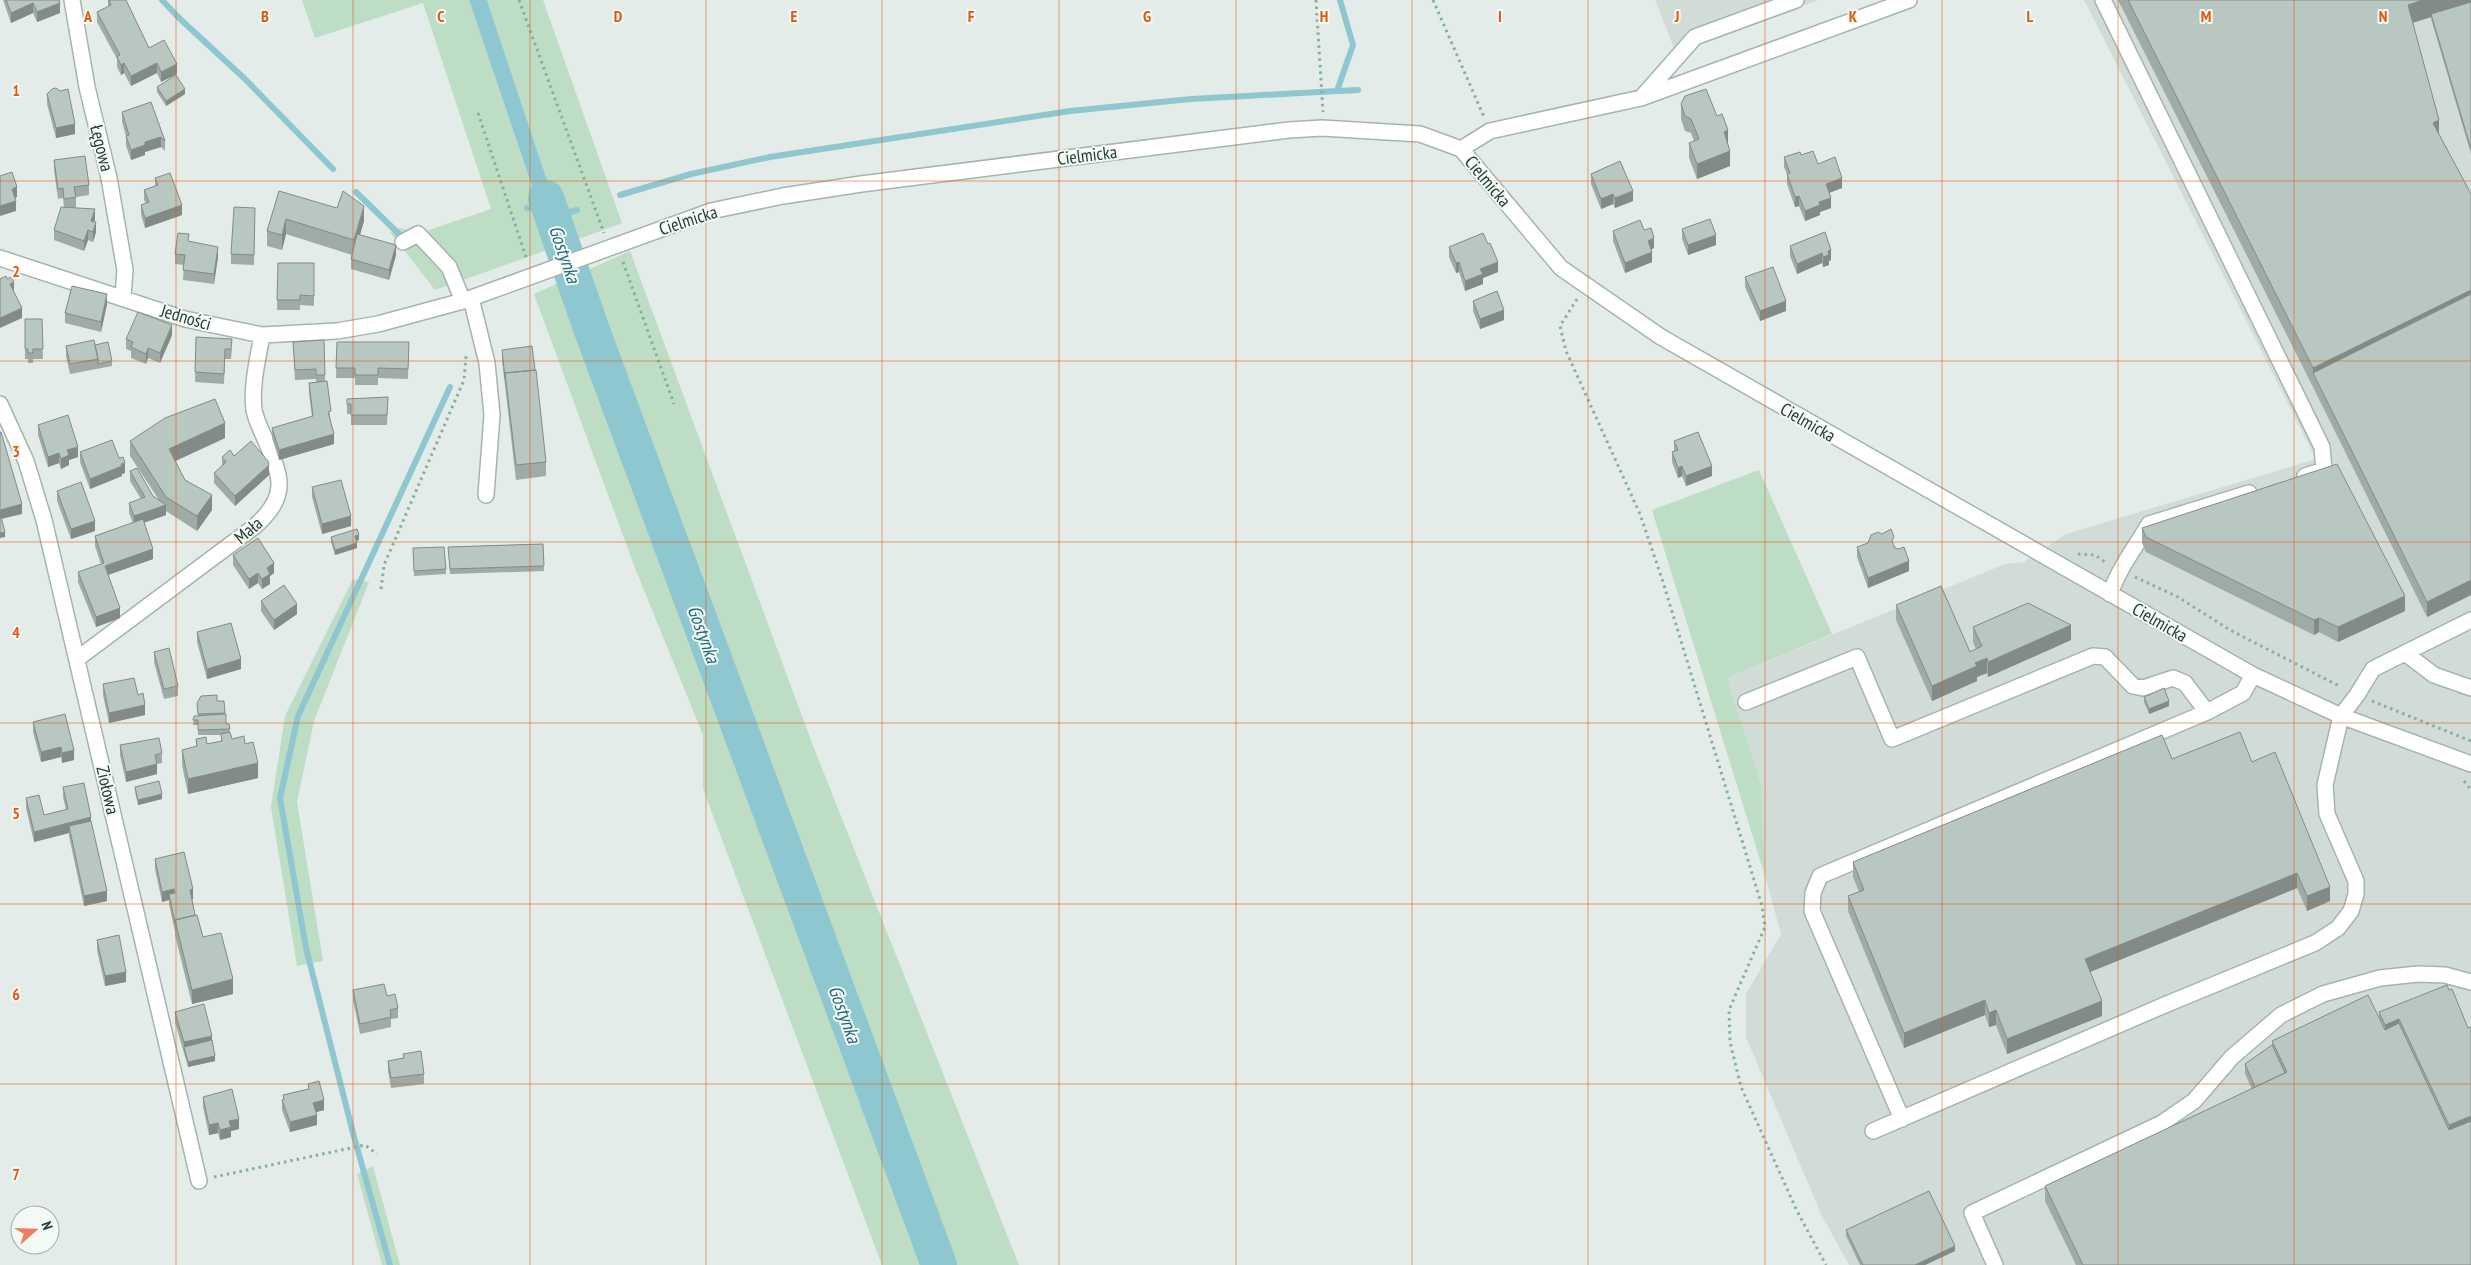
<svg xmlns="http://www.w3.org/2000/svg" width="2471" height="1265" viewBox="0 0 2471 1265" font-family="'PT Sans Narrow',sans-serif">
<rect width="100%" height="100%" fill="#e3ece8"/>
<!-- built -->
<path fill="#d2dcd7" d="M1655,0H1818L1676,53Z
M2084,0H2471V1265H1849L1821,1214L1746,1037V994L1781,934L1765,876L1761,782L1727,678L2005,564L2024,562L2066,534L2316,459Z"/>
<!-- green -->
<path fill="#bdddc5" d="M302,0H469L553,248L435,290L390,232L398,228L423,232L491,209L423,3L315,38Z
M487,0H543L622,223L568,243Z
M630,251L812,743L1019,1265H882L703,789V735L635,568L534,294Z
M1759,470L1832,634L1727,678L1761,783L1765,876L1652,510Z
M353,579L369,582L314,721L297,802L323,961L297,966L271,807L285,716Z
M373,1166L400,1265H382L357,1174Z"/>
<!-- water -->
<path fill="#8ec7cf" d="M469,0H487L568,243L553,248Z"/>
<g fill="none" stroke-linecap="round" stroke-linejoin="round">
<!-- stream -->
<path stroke="#8ec7cf" stroke-width="6" d="M162,0L178,17L245,79L333,169
M1337,91L1358,90
M356,192L400,235
M620,195L691,174L770,157L1070,111L1191,99L1337,91L1353,45L1340,0
M527,208L546,206
M553,217L577,210
M390,1265L353,1133L306,948L280,798L298,716L450,387"/>
<!-- river -->
<path stroke="#8ec7cf" stroke-width="36" d="M546,198L591,328L939,1265"/>
<defs>
<path id="minor" d="M72,0L87,87L109,178L125,270L123,297
M2103,0L2322,447L2324,470L2305,476
M1642,97L1695,37L1796,0
M1461,149L1490,131L1641,98L1909,0
M403,242L418,234L449,267L463,301
M0,258L185,319L228,328L262,335L337,331L378,324L463,301L711,211L783,196L861,184L1289,130L1322,128L1420,134L1461,149L1561,268L1661,337L2253,675L2341,716L2471,764
M471,298L487,363L492,415L486,495
M0,404L26,461L44,520L199,1181
M2110,594C2119,568 2135,548 2149,524L2249,493
M2405,653L2434,675L2471,688
M77,659L254,527C289,496 282,478 265,439C261,430 256,420 254,410C251,386 258,358 262,335
M1746,702L1857,657L1892,739L2093,656L2105,657L2133,686L2143,688L2173,678L2185,683L2207,712
M1902,1119L1812,911L1813,893L1820,876L2207,712L2243,693L2253,675
M1873,1131L2167,1004L2315,943L2338,928L2351,911L2356,894V881L2327,814L2325,785L2341,716L2357,695L2373,669L2471,620
M1995,1265L1972,1213L2162,1123L2194,1101L2232,1057L2281,1015L2323,994L2380,978L2418,974L2445,975L2471,982"/>
</defs>
<!-- minor casing -->
<use href="#minor" stroke="#a6b4af" stroke-width="18"/>
<!-- path -->
<path stroke="#85afa0" stroke-width="3" stroke-dasharray="2.5 4" stroke-linecap="butt" d="M519,0L604,233
M1316,0L1323,112
M1433,0L1484,117
M478,113L527,260
M623,262L674,404
M1577,299L1560,326L1566,351L1640,514L1663,582L1762,906L1765,927L1729,1010L1730,1042L1741,1087L1797,1211L1826,1265
M2078,554L2095,555L2105,562
M2135,577L2178,597L2230,630L2341,687
M381,589L384,565L464,380L466,356
M2372,701L2471,741
M2464,781L2471,790
M214,1177L365,1145L377,1154"/>
<!-- minor -->
<use href="#minor" stroke="#fff" stroke-width="15"/>
</g>
<!-- wall -->
<path fill="#9faba6" d="M3,0H59L60,13L37,22L33,13L11,23Z
M108,0H126L149,48L177,74L161,82L157,73L131,86L124,73L121,75L117,67V59L97,22V12L108,7Z
M2118,0H2471V154L2431,19V17L2413,23L2439,134L2471,194V595L2427,617L2313,387Z
M157,87L185,94L166,106L157,92Z
M47,94L75,134L56,138L47,104Z
M151,102L165,141V151L161,147L145,152V155L131,160L126,146V136L122,122V112Z
M1681,104L1728,143L1730,166L1697,179L1689,158V143L1694,141L1691,133L1685,131L1681,119Z
M1801,155L1818,164L1842,188L1829,193L1831,208L1820,212V215L1805,221L1799,206L1795,207L1787,184V174L1784,167V157Z
M54,160L89,185V195L76,197V207L72,208L95,219L94,222L96,232L93,242L88,240L84,251L54,240V230L64,207L63,198L58,199L54,170Z
M1591,174L1633,201L1615,208L1613,204L1601,209L1591,184Z
M155,178L182,215L145,228L141,215V205L146,203L144,200V190L155,186Z
M279,191L364,221L360,235L396,255L389,280L351,269V259L352,255L286,234L282,250L267,246V231Z
M255,218L254,265L231,264V254Z
M1682,229L1716,245L1688,255L1682,239Z
M1644,230L1654,248L1651,249L1652,262L1625,273L1613,241V231Z
M1825,232L1831,260L1829,261V265L1823,267L1822,263L1797,274L1790,256V246Z
M189,241L218,257L214,284L183,280L184,265L175,264V254Z
M1449,247L1498,272L1483,278V284L1465,291L1459,272L1456,273L1449,257Z
M278,263H314V306L300,305V310H277Z
M1745,277L1786,311L1760,321L1745,287Z
M1473,301L1504,320L1480,329L1473,311Z
M107,304L101,332L65,323V313Z
M25,319H42L43,359H33V363H28V359H25Z
M172,335L160,363L148,358L146,364L131,358V351L126,349V339Z
M196,337L232,349L231,359H225L224,384L195,382Z
M324,340L325,381L334,444L279,460L272,438V428L312,417L309,393V383L316,382V379L295,380L293,342Z
M337,342H409L408,379L378,378V385H355V378H336Z
M95,345L112,361V366L70,374L66,356V346Z
M502,350L546,462V476L516,480L502,360Z
M388,397L387,425H351V414H347V399Z
M38,425L78,457L69,460V465L61,469L59,463L48,467L38,435Z
M225,438L175,461L185,480L212,510L197,531L166,511V515L144,523L153,559L108,575L120,618L96,627L78,582V572L101,564L95,546V536L133,523L129,513V503L141,499L130,481V471L153,496L159,500L130,456V441Z
M1674,441L1712,476L1686,486L1682,476L1678,478L1672,462V452L1674,451Z
M80,452L125,473L122,474V476L90,489L80,462Z
M234,456L269,475L235,506L214,483V473L222,467V457Z
M312,487L351,526L322,534L312,497Z
M57,491L95,531L71,539L57,501Z
M2142,528L2405,611L2338,642L2319,632L2314,635L2146,552L2142,543Z
M331,537L359,540L357,541V548L335,555L331,542Z
M543,544L544,571L450,574L448,547Z
M1894,545L1909,571L1868,588L1857,557V547Z
M413,548L446,569V574L414,576Z
M233,555L274,573L270,576V584L262,589L258,583L249,589L233,565Z
M261,601L297,614L274,630L261,611Z
M1896,605L1970,652L1976,649L1973,642V627L2071,640L1988,677L1987,673L1977,677V681L1932,701L1896,620Z
M197,632L241,669L207,679L197,642Z
M154,652L178,686V696L164,699L154,662Z
M103,684L138,695L145,715L109,723L103,695Z
M2144,697L2169,706L2149,714L2144,702Z
M224,701L226,724H229L230,732L232,739L245,744L258,778L188,794L182,765V750L196,747V739L207,744L221,741V735H198V725H193L194,716H198L197,703Z
M33,722L74,760L62,763L61,757L41,762L33,732Z
M120,745L162,753V763L157,764V774L126,782L120,755Z
M2172,759L2252,762L2330,901L2307,911L2297,888L2090,972L2102,1016L2007,1054L1996,1025L1989,1027L1985,1015L1904,1048L1848,911V896L1859,892L1853,877V862Z
M63,787L91,821L107,901L84,906L69,836V833L34,842L26,808V798L44,815L66,810L63,797Z
M135,787L162,799L138,805L135,792Z
M155,859L193,899H192L195,915L203,937L233,994L192,1004L175,935V932L169,904V900L162,902L155,869Z
M97,940L126,982L105,986L97,950Z
M353,990L387,996L398,1008V1018L391,1019V1027L360,1034L353,1000Z
M175,1012L212,1040L215,1061L188,1067L175,1022Z
M2379,1012L2468,1028L2471,1265H2076L2045,1201V1186L2252,1089L2245,1074V1064L2272,1045V1041L2379,1017Z
M403,1054L424,1074V1084L391,1088L388,1071V1061L403,1058Z
M308,1084L324,1110L316,1112L317,1125L290,1132L282,1110V1100L283,1099V1095L308,1089Z
M203,1097L239,1129L231,1131V1137L220,1140L218,1133L209,1135L203,1107Z
M1846,1230L1955,1251L1925,1265H1860L1846,1236Z"/>
<!-- shaded-wall -->
<path fill="#828b87" d="M2423,0H2471V4L2431,14V17L2408,24V5Z
M33,3V13L11,23V13Z
M60,3V13L37,22V12Z
M124,63V73L121,75V65Z
M157,63V73L131,86V76Z
M177,64V74L161,82V72Z
M185,89V94L166,106V101Z
M2439,120V139L2433,123Z
M75,124V134L56,138V128Z
M1728,130V145L1724,132Z
M161,137V147L145,152V155L131,160V150L145,142Z
M1730,151V166L1697,179V164Z
M1842,178V188L1826,194V184Z
M17,187V197L12,199V189Z
M1633,191V201L1615,208V198Z
M1613,194V204L1601,209V199Z
M1799,196V206L1795,207V197Z
M1831,198V208L1820,212V215L1805,221V211L1819,202Z
M16,201V211L0,216V206Z
M182,205V215L145,228V218Z
M364,206V221L354,255V240Z
M95,209V219L91,231V221Z
M286,219V234L282,250V235Z
M96,222V232L93,242V232Z
M88,230V240L84,251V241Z
M1716,235V245L1688,255V245Z
M1654,238V248L1648,251V241Z
M396,245V255L389,280V270Z
M218,247V257L214,284V274Z
M1831,250V260L1829,261V265L1823,267V257L1828,251Z
M1652,252V262L1625,273V263Z
M1822,253V263L1797,274V264Z
M1459,262V272L1456,273V263Z
M1498,262V272L1483,278V284L1465,291V281L1480,269Z
M14,282V292L10,284Z
M2471,290V309L2313,373V368Z
M107,294V304L101,332V322Z
M1786,301V311L1760,321V311Z
M22,308V318L0,328V318Z
M1504,310V320L1480,329V319Z
M172,325V335L160,363V353Z
M148,348V358L146,364V354Z
M225,423V438L169,464V449Z
M334,434V444L279,460V450Z
M78,447V457L69,460V465L61,469V459L67,450Z
M59,453V463L48,467V457Z
M125,463V473L122,474V476L90,489V479Z
M269,465V475L235,506V496Z
M1682,466V476L1678,478V468Z
M1712,466V476L1686,486V476Z
M212,495V510L197,531V516Z
M22,504V514L1,519L0,523V510Z
M166,505V515L134,526V516Z
M351,516V526L322,534V524Z
M95,521V531L71,539V529Z
M5,532V537L0,538V533Z
M359,535V540L355,541V536Z
M357,543V548L335,555V550Z
M153,549V559L105,576V566Z
M1909,561V571L1868,588V578Z
M274,563V573L270,576V584L262,589V579L267,568Z
M258,573V583L249,589V579Z
M2471,580V595L2427,617V602Z
M2405,596V611L2338,642V627Z
M297,604V614L274,630V620Z
M120,608V618L96,627V617Z
M2319,618V632L2314,635V620Z
M2071,625V640L1988,677V662Z
M1987,658V673L1977,677V681L1932,701V686L1975,663Z
M241,659V669L207,679V669Z
M2169,701V706L2149,714V709Z
M145,705V715L109,723V713Z
M61,747V757L41,762V752Z
M74,750V760L62,763V753Z
M258,763V778L188,794V779Z
M157,764V774L126,782V772Z
M162,794V799L138,805V800Z
M91,817V827L69,826V833L34,842V832Z
M2297,873V888L2085,974V959Z
M2330,887V901L2307,911V896Z
M174,889V899L169,894V900L162,902V892Z
M193,889V899L190,900V890Z
M107,891V901L84,906V896Z
M126,972V982L105,986V976Z
M233,979V994L192,1004V990Z
M1985,1000V1015L1904,1048V1033Z
M2102,1001V1016L2007,1054V1039Z
M1996,1010V1025L1989,1027V1013Z
M2399,1019V1038L2385,1045V1025Z
M212,1036V1046L184,1047V1052V1042Z
M215,1056V1061L188,1067V1062Z
M324,1100V1110L313,1113V1103Z
M317,1115V1125L290,1132V1122Z
M2471,1116V1135L2449,1145V1125Z
M239,1119V1129L231,1131V1137L220,1140V1130L229,1121Z
M218,1123V1133L209,1135V1125Z
M1955,1246V1251L1925,1265H1915Z"/>
<!-- building -->
<path fill="#b9c7c1" stroke="#828b87" d="M6,0H59L60,3L37,12L33,3L11,13Z
M109,0H126L149,48L164,40L177,64L161,72L157,63L131,76L124,63L121,65L117,57L120,55L97,12L111,5Z
M2128,0H2423L2408,5L2439,120L2433,123L2471,194V290L2313,368Z
M2471,2V149L2431,14Z
M176,75L185,89L166,101L157,87Z
M56,88L60,91L68,89L75,124L56,128L47,94L52,89Z
M1706,89L1717,116L1722,114L1728,130L1724,132L1730,151L1697,164L1689,143L1699,139L1691,119L1685,116L1681,104L1685,96Z
M151,102L165,141L161,137L145,142V145L131,150L126,136L129,135L122,112Z
M1813,151L1818,164L1835,157L1842,178L1826,184L1831,198L1819,202L1820,205L1805,211L1799,196L1795,197L1787,174L1790,173L1784,157L1800,152L1801,155Z
M85,156L89,185L74,187L76,197L64,199L63,188L58,189L54,160Z
M1620,161L1633,191L1615,198L1613,194L1601,199L1591,174Z
M12,172L17,187L12,189L16,201L0,206V176Z
M170,173L182,205L145,218L141,205L149,202L144,190L158,185L155,178Z
M279,191L337,208L343,191L364,206L354,240L286,219L282,235L267,231Z
M61,207L95,209L91,221L96,222L93,232L88,230L84,241L54,230Z
M234,207L255,208L254,255L231,254Z
M1710,219L1716,235L1688,245L1682,229Z
M1640,220L1644,230L1651,228L1654,238L1648,241L1652,252L1625,263L1613,231Z
M1825,232L1831,250L1828,251L1829,255L1823,257L1822,253L1797,264L1790,246Z
M178,233L189,234L188,241L218,247L214,274L183,270L185,255L175,254Z
M1483,233L1488,244L1490,243L1498,262L1480,269L1483,274L1465,281L1459,262L1456,263L1449,247Z
M357,234L396,245L389,270L351,259Z
M278,263H314V296L300,295V300H277Z
M1773,267L1786,301L1760,311L1745,277Z
M6,276L7,279L11,277L14,282L10,284L22,308L0,318V279Z
M72,286L107,294L101,322L65,313Z
M1497,291L1504,310L1480,319L1473,301Z
M2471,294V580L2427,602L2313,373Z
M138,312L172,325L160,353L148,348L146,354L131,347L133,342L126,339Z
M25,319H42L43,349H33V353H28V349H25Z
M196,337L232,339L231,349H225L224,374L195,372Z
M94,340L98,359L70,364L66,346Z
M324,340L325,375H316V369L295,370L293,342Z
M108,342L112,361L98,364V359L95,345Z
M337,342H409L408,369L378,368V375H355V368H336Z
M532,346L535,370L505,373V378L502,350Z
M536,370L546,462L516,465L505,373Z
M327,381L331,411L328,412L334,434L279,450L272,428L313,416L309,383Z
M388,397L387,415H351V404H347V399Z
M215,399L225,423L169,449L185,480L212,495L197,516L166,497L130,441L165,418Z
M68,415L78,447L67,450L69,455L61,459L59,453L48,457L38,425Z
M0,432H1L22,504L0,510L1,512L0,513Z
M1698,432L1712,466L1686,476L1682,466L1678,468L1672,452L1678,450L1674,441Z
M112,440L119,458L123,457L125,463L121,464L122,466L90,479L80,452Z
M251,441L268,461L269,465L235,496L214,473L226,462L222,457L230,450L234,456Z
M2337,464L2405,596L2338,627L2319,618L2314,620L2146,537L2142,528Z
M137,468L153,496L166,505L134,516L129,503L145,497L130,471Z
M341,480L351,516L322,524L312,487Z
M81,482L95,521L71,529L57,491Z
M1,517L5,532L0,533V518Z
M143,519L153,549L105,566L120,608L96,617L78,572L104,563L95,536Z
M357,529L359,535L355,536L357,543L335,550L331,537Z
M1891,529L1894,537L1892,541L1895,548L1899,549L1904,547L1909,561L1868,578L1857,547L1868,543L1871,535L1878,532L1882,534Z
M258,538L274,563L267,568L270,574L262,579L258,573L249,579L233,555Z
M543,544L544,566L450,569L448,547Z
M444,547L446,569L414,571L413,548Z
M284,585L297,604L274,620L261,601Z
M1941,586L1970,652L1982,646L1973,627L2028,603L2071,625L1988,662L1987,658L1975,663L1977,666L1932,686L1896,605Z
M231,623L241,659L207,669L197,632Z
M169,648L178,686L164,689L154,652Z
M134,678L138,695L143,693L145,705L109,713L103,684Z
M2164,688L2169,701L2149,709L2144,697Z
M217,695V701H224L225,713L198,714L197,703L201,696Z
M65,714L74,750L62,753L61,747L41,752L33,722Z
M226,714V724H229L230,729L198,730V720H193L194,716Z
M230,732L232,739L244,736L245,744L253,742L258,763L188,779L182,750L197,746L196,739L206,737L207,744L222,741L221,734Z
M2240,732L2252,762L2275,752L2330,887L2307,896L2297,873L2085,959L2102,1001L2007,1039L1996,1010L1989,1013L1985,1000L1904,1033L1848,896L1864,890L1853,862L2162,735L2172,759Z
M159,738L162,753L155,755L157,764L126,772L120,745Z
M159,781L162,794L138,800L135,787Z
M84,783L91,817L34,832L26,798L39,795L44,815L68,809L63,787Z
M91,821L107,891L84,896L69,826Z
M184,852L193,889L190,890L195,915L175,920L176,922H175L169,894L175,893L174,889L162,892L155,859Z
M197,915L203,937L221,933L233,979L192,990L175,920Z
M119,935L126,972L105,976L97,940Z
M384,984L387,996L395,994L398,1008L390,1010L391,1017L360,1024L353,990Z
M2447,985L2449,990L2452,989L2468,1028L2471,1027V1116L2449,1125L2399,1019L2385,1025L2379,1012Z
M2368,995L2385,1030L2399,1023L2449,1130L2471,1121V1265H2083L2045,1186L2287,1072L2272,1041Z
M204,1004L212,1036L184,1042L175,1012Z
M212,1040L215,1056L188,1062L184,1047Z
M2272,1045L2285,1073L2255,1087L2245,1064Z
M421,1051L424,1074L391,1078L388,1061L404,1058L403,1054Z
M319,1081L324,1100L313,1103L317,1115L290,1122L282,1100L284,1099L283,1095L309,1089L308,1084Z
M232,1089L239,1119L229,1121L231,1127L220,1130L218,1123L209,1125L203,1097Z
M1929,1191L1955,1246L1915,1265H1863L1846,1230Z"/>
<!-- grid -->
<path fill="none" stroke="#de580e" stroke-width="1" stroke-opacity="0.55" d="M176,0V1265M353,0V1265M530,0V1265M706,0V1265M882,0V1265M1059,0V1265M1236,0V1265M1412,0V1265M1588,0V1265M1765,0V1265M1942,0V1265M2118,0V1265M2294,0V1265M0,181H2471M0,361H2471M0,542H2471M0,723H2471M0,904H2471M0,1084H2471"/>
<g text-anchor="middle" dominant-baseline="central" stroke-width="4" stroke-linejoin="round" paint-order="stroke">
<!-- street labels -->
<g font-size="18" fill="#243d35" stroke="#f4f9f6">
<text transform="translate(102 148) rotate(76)">Łęgowa</text>
<text transform="translate(1087 155) rotate(-7)">Cielmicka</text>
<text transform="translate(1488 181) rotate(50)">Cielmicka</text>
<text transform="translate(688 220) rotate(-18)">Cielmicka</text>
<text transform="translate(186 317) rotate(16)">Jedności</text>
<text transform="translate(1808 422) rotate(30)">Cielmicka</text>
<text transform="translate(248 530) rotate(-40)">Mała</text>
<text transform="translate(2160 622) rotate(30)">Cielmicka</text>
<text transform="translate(108 790) rotate(77)">Ziołowa</text>
</g>
<!-- water labels -->
<g font-size="19" font-style="italic" fill="#206b77" stroke="#f4f9f6">
<text transform="translate(565 254) rotate(71)">Gostynka</text>
<text transform="translate(704 634) rotate(70)">Gostynka</text>
<text transform="translate(845 1014) rotate(70)">Gostynka</text>
</g>
</g>
<g font-size="16" text-anchor="middle" font-weight="bold" fill="#de580e" stroke="#f4f9f6" stroke-width="4" stroke-linejoin="round" paint-order="stroke">
<text x="88" y="22">A</text>
<text x="265" y="22">B</text>
<text x="441" y="22">C</text>
<text x="618" y="22">D</text>
<text x="794" y="22">E</text>
<text x="971" y="22">F</text>
<text x="1147" y="22">G</text>
<text x="1324" y="22">H</text>
<text x="1500" y="22">I</text>
<text x="1677" y="22">J</text>
<text x="1853" y="22">K</text>
<text x="2030" y="22">L</text>
<text x="2206" y="22">M</text>
<text x="2383" y="22">N</text>
<text x="16" y="96">1</text>
<text x="16" y="277">2</text>
<text x="16" y="457">3</text>
<text x="16" y="638">4</text>
<text x="16" y="819">5</text>
<text x="16" y="1000">6</text>
<text x="16" y="1180">7</text>
</g>
<!-- north arrow -->
<g transform="translate(35 1230) rotate(70)"><circle r="24" fill="#f4f9f6" stroke="#a1aea9"/>
<path d="M0-4L9 19L0 12L-9 19Z" fill="#ec7f62"/>
<text y="-8" font-size="14" font-weight="bold" text-anchor="middle" fill="#243d35">N</text>
</g>
</svg>
